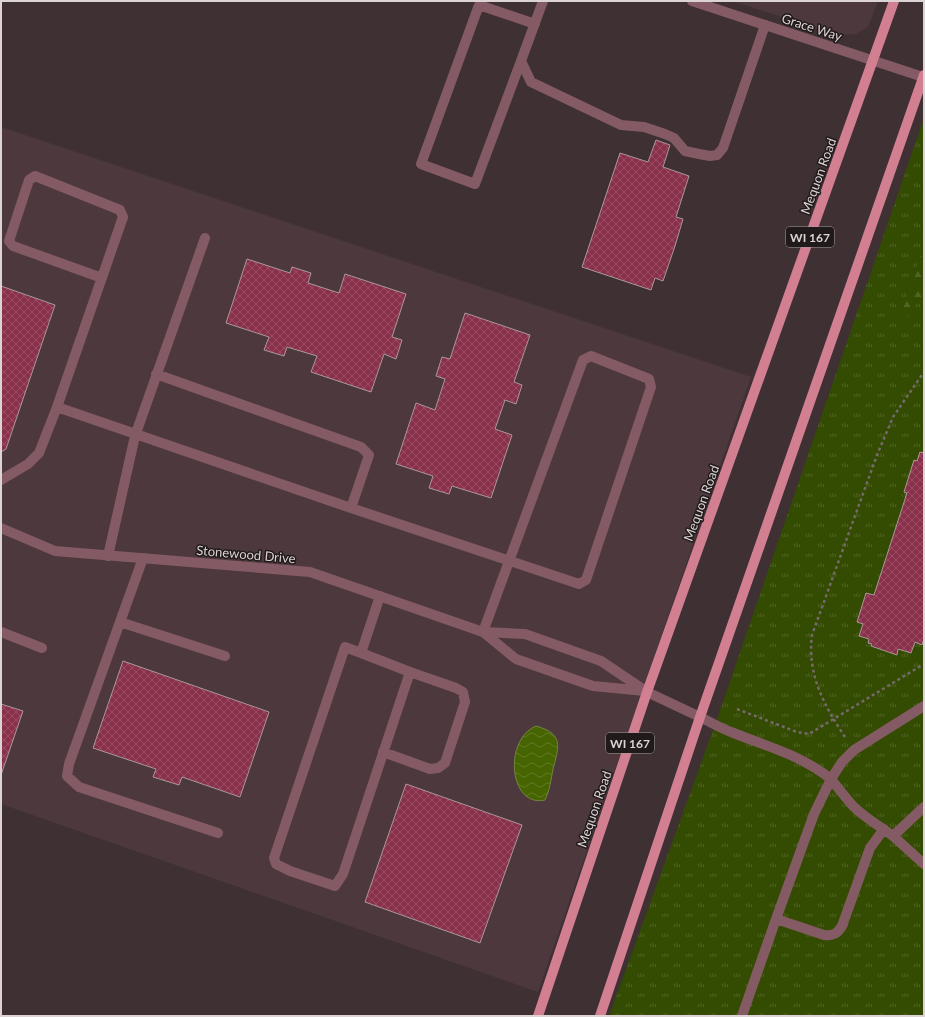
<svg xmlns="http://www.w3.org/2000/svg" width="925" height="1017" viewBox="0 0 925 1017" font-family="Lato,sans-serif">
<defs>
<pattern id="grass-tufts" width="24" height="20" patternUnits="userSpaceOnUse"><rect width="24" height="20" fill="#344b02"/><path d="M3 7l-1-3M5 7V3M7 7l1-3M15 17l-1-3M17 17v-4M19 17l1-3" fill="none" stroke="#516426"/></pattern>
<pattern id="forest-firs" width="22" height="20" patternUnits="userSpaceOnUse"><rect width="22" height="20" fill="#344b02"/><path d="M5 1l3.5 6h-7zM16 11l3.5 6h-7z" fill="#516426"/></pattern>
<pattern id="water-waves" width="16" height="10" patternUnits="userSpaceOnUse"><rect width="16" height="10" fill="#466400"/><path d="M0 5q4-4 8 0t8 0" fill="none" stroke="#607924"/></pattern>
<pattern id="building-cross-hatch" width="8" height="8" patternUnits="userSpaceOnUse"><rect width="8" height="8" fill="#89314a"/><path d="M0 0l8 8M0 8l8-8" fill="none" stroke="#994e63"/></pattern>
</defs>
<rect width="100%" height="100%" fill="#3e3033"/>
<!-- built -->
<path fill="#4d393d" d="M732,1H878L868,27L856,34L838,35Z
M1,127L751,377L538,992L1,804Z"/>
<!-- grass -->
<path fill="url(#grass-tufts)" d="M924,118V1016H609L716,722Z"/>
<!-- forest -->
<path fill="url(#forest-firs)" d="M924,245V295L895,331Z"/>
<!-- water -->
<path fill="url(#water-waves)" stroke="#738540" d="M536,726C564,734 559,746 553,769C551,780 550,789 545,800C509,808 503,740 536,726Z"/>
<!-- building -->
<path fill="url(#building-cross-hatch)" stroke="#a9989b" d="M656,140L670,145L663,167L689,176L676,217L683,219L675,246L663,281L655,278L651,290L582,267L620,153L648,162Z
M247,259L290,273L292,267L311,273L308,283L339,293L345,274L406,294L392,337L402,340L396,359L384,354L371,392L311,372L317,356L287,347L284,356L264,350L269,337L226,323Z
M1,286L55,305L6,449L1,452Z
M465,313L530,335L514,382L522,385L516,404L505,400L495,429L512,435L491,498L452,486L449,494L429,488L433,476L396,464L416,403L435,410L445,379L436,376L442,357L450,359Z
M920,452L924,453V639L922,645L915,642L911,653L898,649L897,655L871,646L872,644L868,643L869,639L859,636L863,624L857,622L866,593L874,595L907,493L904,492L914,460L917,461Z
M123,661L269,712L240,797L182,777L179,785L153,777L156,769L93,748Z
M1,704L23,711L1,775Z
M406,784L522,825L480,943L365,902Z"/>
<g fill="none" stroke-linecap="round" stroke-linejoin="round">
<!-- path -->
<path stroke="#76696c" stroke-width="2.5" stroke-dasharray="3 3" stroke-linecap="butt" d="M737,709L797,732L809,734L924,664
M845,737C824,705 807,675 812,635L877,455L893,417L924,372"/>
<!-- lane -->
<path stroke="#845b64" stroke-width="10" d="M543,1L521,61L531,82L621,125L644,127L665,134L674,138L685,151L699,154L710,156L717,155L723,148L765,25
M521,61L475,184L421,164L479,5L535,24
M102,278L13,246L9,241L29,180L35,176L120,210L123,217L57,407L351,508
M156,374L361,447L369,455L351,508L579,584L586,580L651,387L649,379L591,356L583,360L483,632
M1,480L28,464L39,453L57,407
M108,556L135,436L205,238
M143,558L69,764L67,776L79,787L218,833
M120,622L225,656
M1,632L42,648
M361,653L410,672L343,874L335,886L290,871L276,864L274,858L345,647L361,653L380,596
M700,717C710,722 720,728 731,732C768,747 799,754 831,779L842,762L854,750L924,706
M383,752L430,769L438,768L445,763L465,702L463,692L456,688L410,672
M924,807L893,836L924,864
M884,829L870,848L842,926C837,934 833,936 824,935L776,919L814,814L831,779C838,788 845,797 853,806C865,818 880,826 893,836
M742,1016L776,919"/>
<!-- street -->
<path stroke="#845b64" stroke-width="10" d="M692,1L923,77
M1,528L55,551L310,572L483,632L525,634L601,661L647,692L700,717
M483,632L516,659L593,686L645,691"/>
<!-- primary -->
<path stroke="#d17f91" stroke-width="10" d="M538,1016L647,692L894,1
M600,1016L700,717L924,75"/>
</g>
<g text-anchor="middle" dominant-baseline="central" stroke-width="3" stroke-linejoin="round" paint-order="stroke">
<!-- shield labels -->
<g fill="#211a1b" stroke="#a49c9d" stroke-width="1">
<rect x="786" y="227" width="48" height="20" rx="3"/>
<rect x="606" y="733" width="48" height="20" rx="3"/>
</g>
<g font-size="12" font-weight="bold" fill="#dcd3d5">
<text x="810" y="237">WI 167</text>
<text x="630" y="743">WI 167</text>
</g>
<!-- street labels -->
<g font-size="13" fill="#dcd3d5" stroke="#211a1b">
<text transform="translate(812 27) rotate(18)">Grace Way</text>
<text transform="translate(818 176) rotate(-70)">Mequon Road</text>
<text transform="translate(701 503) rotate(-70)">Mequon Road</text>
<text transform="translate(246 554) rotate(5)">Stonewood Drive</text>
<text transform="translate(594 809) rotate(-71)">Mequon Road</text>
</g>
</g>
<!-- border -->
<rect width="925" height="1017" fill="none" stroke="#dcd3d5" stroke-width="4"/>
</svg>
